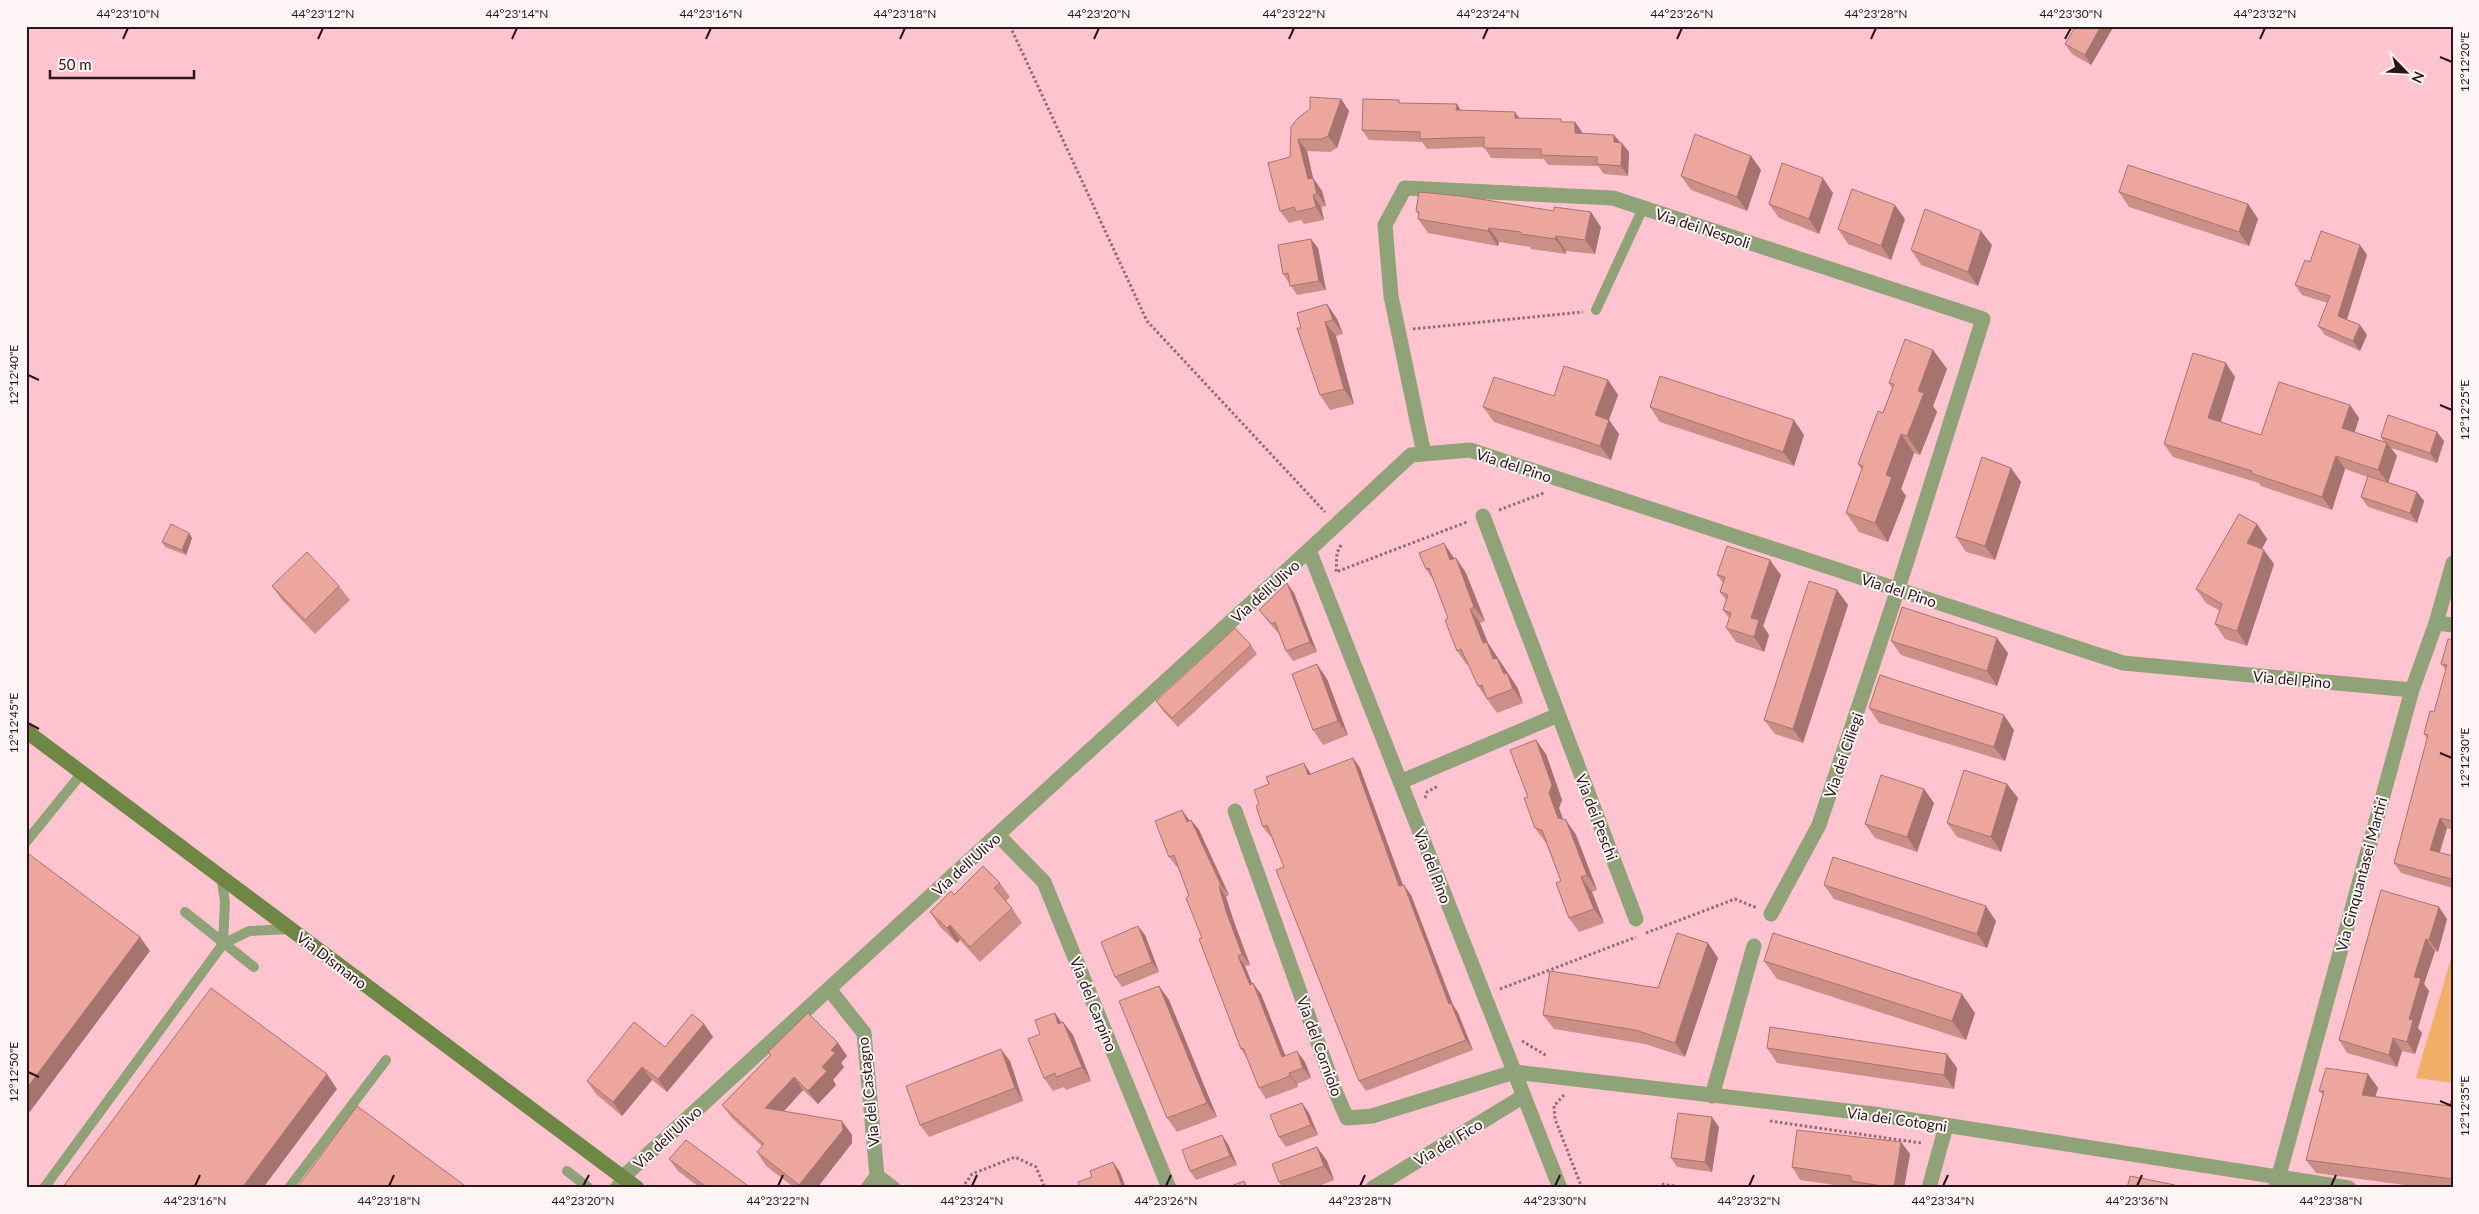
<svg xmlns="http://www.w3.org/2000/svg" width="2479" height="1214" viewBox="0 0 2479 1214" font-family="Lato,sans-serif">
<rect width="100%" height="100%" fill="#ffc4cf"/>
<!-- green -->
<path fill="#f1ae66" d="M2453,952V1083L2416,1078Z"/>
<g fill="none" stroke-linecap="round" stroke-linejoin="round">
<!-- path -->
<path stroke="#956b73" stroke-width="3" stroke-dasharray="2.5 2.5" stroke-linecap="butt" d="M1010,26L1147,321L1325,512
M1413,329L1583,312
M1499,510L1544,493
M1341,545L1337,553L1336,572L1467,522
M1425,798L1427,792L1438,786
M1646,933L1735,899L1757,908
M1500,989L1636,937
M1522,1041L1547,1056
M1564,1095L1554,1106L1555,1119L1582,1188
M1770,1121L1921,1143
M962,1188L972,1174L1015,1157L1036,1167L1045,1188
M1662,1188L1661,1184L1688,1188"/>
<!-- service -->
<path stroke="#90a277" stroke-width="10" d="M1596,310L1643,208
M26,842L82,773
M221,876L225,902L223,944
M185,912L254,967
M567,1171L589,1188
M44,1188L223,944L249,931L290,929
M289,1188L386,1060
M614,1188L623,1177"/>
<!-- minor -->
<path stroke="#90a277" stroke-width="15" d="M1424,454L1391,296L1385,225L1405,188L1613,198L1983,319L1898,589L1819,825L1771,914
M1483,516L1636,919
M2436,623L2453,625
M1400,782L1558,715
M1235,811L1336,1093L1347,1118L1372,1116L1514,1072L1874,1114L2349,1188
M998,835L1044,882L1169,1188
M829,989L864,1033L877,1176L868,1188
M1712,1096L1754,946
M877,1176L893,1188
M623,1177L1309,550
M2276,1186L2412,690L2436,623L2453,563
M1373,1188L1524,1096
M1560,1188L1309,550L1411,455L1470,450L2123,663L2412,690
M1929,1188L1946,1126"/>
<!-- secondary -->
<path stroke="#6e8745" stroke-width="15" d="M26,731L637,1188"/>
</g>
<!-- wall -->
<path fill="#cc8f88" d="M2076,26H2114L2091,65L2072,54L2065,44Z
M1341,99L1349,111L1337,148L1330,152L1307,151L1313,178L1322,191L1326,206L1321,207L1324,220L1304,224L1301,220L1289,223L1280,211L1290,157L1298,118Z
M1402,103L1519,118L1563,122H1575L1582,132V133L1614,135L1629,152L1628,176L1604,174L1598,166L1548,165L1544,159L1491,158L1484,147L1427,149L1422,142L1369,140L1362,130Z
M1751,156L1761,170L1747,211L1691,190L1681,176Z
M2119,192L2248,204L2258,219L2249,246L2129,207Z
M1833,193L1819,234L1779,218L1769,204Z
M1416,211L1601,227L1595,254L1566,251V254L1531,249L1530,247L1499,242L1498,246L1428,233L1418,219V214Z
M1905,219L1891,260L1848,244L1838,229Z
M1992,245L1978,286L1921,265L1911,250Z
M2360,245L2367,255L2346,319L2360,325L2367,335L2360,351L2325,335L2318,326L2328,303L2302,295L2295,285L2310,262Z
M1318,248L1326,290L1297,295L1283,274Z
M1327,304L1337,319L1343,334L1336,336L1354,404L1330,410L1320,395L1301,328Z
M1933,350L1947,369L1933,406L1937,412L1920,455L1914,453L1901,489L1906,496L1888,542L1859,532L1846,513L1862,470L1858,464L1883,413L1892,388L1889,383Z
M2235,377L2220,422L2261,435L2350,405L2359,418L2355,432L2384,442L2381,437L2444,441L2437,463L2391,448L2397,456L2388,482L2417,492L2424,501L2417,523L2368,507L2361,497L2368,477L2345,469L2332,510L2261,486L2259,483L2173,457L2164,444Z
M1608,380L1618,395L1609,420L1619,434L1611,460L1494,422L1483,407L1554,396Z
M1650,407L1804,435L1794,466L1660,422Z
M2011,468L2021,482L1995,560L1966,552L1956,537Z
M2257,524L2267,539L2262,549L2274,564L2247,646L2225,639L2215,624L2220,611L2206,603L2196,589Z
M192,538L186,555L165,547L162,542Z
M1454,558L1466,573L1485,621L1480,623L1488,643L1517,687L1523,703L1497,713L1478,686L1468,664L1467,665L1457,651L1448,618L1434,581L1426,569Z
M1717,575H1781L1763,626L1769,635L1764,652L1736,642L1726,628L1729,618L1723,610L1726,600L1720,592L1723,583Z
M1287,583L1294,593L1317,652L1293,661L1286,651L1279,634L1266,619L1259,610Z
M272,586H339L350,600L315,634L282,600Z
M1837,590L1848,605L1803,743L1775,734L1764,720Z
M2453,640V830L2447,828L2440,853L2453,856V888L2401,873L2394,863L2427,739L2424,734L2434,712L2446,670L2441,664Z
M1891,641L2008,653L1997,686L1901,655Z
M1251,645L1257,654L1178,727L1163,711L1156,701Z
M1327,679L1348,735L1323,745L1313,730Z
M1869,708L2014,730L2005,761L1879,723Z
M1546,754L1562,800L1559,808L1563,820H1566L1576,835L1597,890L1592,892L1604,923L1579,932L1569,918L1561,881L1546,843L1535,828L1528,797Z
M1353,758L1360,768L1402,885L1411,895L1453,1005L1458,1013L1473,1050L1366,1091L1359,1081L1284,867L1272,836L1271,837L1263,827L1259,804L1311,774Z
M2007,784L2018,798L2001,852L1957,837L1947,823Z
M1924,789L1934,803L1917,852L1875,838L1865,824Z
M1189,820H1191L1199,830L1229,895L1226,897L1234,922L1250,965L1245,966L1252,984L1261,994L1285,1056L1305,1062L1311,1078L1297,1084L1298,1087L1266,1099L1259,1088L1247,1058L1241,1049L1202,938L1189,896L1178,867H1177L1169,857Z
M1000,883L1010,897L1006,901L1012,908L1022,923L980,962L960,940L957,943L940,927L930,912L954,895Z
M1824,885L1996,921L1987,948L1834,899Z
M2381,890L2447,919L2438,952L2435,951L2424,984L2429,991L2418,1028L2422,1033L2415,1054L2402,1051L2397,1067L2347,1053L2339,1040Z
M1145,935L1159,972L1122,987L1115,977Z
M1708,943L1718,958L1685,1057L1645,1044L1554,1029L1543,1015L1658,988Z
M1764,961L1975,1013L1966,1040L1777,979Z
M1159,986L1169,1000L1217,1117L1177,1132L1167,1118Z
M1063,1022L1073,1035L1091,1081L1066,1090L1064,1087L1053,1091L1044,1078L1040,1034Z
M704,1024L713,1037L667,1092L652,1080L622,1116L596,1094L587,1081L665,1047Z
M838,1043L847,1056L841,1063L844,1067L833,1080L836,1085L818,1104L803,1090L784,1111L852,1135V1143L817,1188H795L766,1166L757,1152L762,1146L732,1118L722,1105L770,1055L768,1052Z
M1767,1048L1957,1068L1954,1089L1777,1063Z
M1010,1061L1023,1101L929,1137L920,1125Z
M2368,1074L2378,1088L2375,1097L2450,1106L2453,1092V1188H2427L2316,1173L2306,1160L2323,1095L2319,1091Z
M1302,1103L1309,1113L1318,1135L1286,1147L1279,1137Z
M1719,1127L1712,1172L1677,1167L1671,1158Z
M1901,1142L1910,1154L1904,1188H1856L1800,1180L1792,1167Z
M1228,1144L1237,1165L1196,1180L1190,1171Z
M1317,1147L1327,1161L1334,1180L1314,1188H1283L1279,1182Z
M669,1159L751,1188H700L678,1171Z"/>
<!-- shaded-wall -->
<path fill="#a6746f" d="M2101,26H2114L2091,65L2085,55Z
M1341,99L1349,111L1337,148L1328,136Z
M1457,104L1463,114L1456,110Z
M1515,112L1522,122L1515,118Z
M1575,122L1582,132V143L1575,133Z
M1614,135L1621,144L1614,142Z
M1298,139L1307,151L1313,178L1322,191L1326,206L1308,179Z
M1622,143L1629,152L1628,176L1621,166Z
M1751,156L1761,170L1747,211L1737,197Z
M1823,178L1833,193L1819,234L1809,219Z
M1313,195L1321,207L1324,220L1316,207Z
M2248,204L2258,219L2249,246L2239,232Z
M1895,205L1905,219L1891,260L1881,246Z
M1591,212L1601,227L1595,254L1585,240Z
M1489,228L1499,242L1498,246L1488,231Z
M1981,231L1992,245L1978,286L1968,272Z
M1556,236L1566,251V254L1555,239Z
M1311,239L1318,248L1326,290L1319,281Z
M2360,245L2367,255L2345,326L2338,316Z
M1327,304L1337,319L1343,334L1333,320Z
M1325,322L1336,336L1354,404L1344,389Z
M2360,325L2367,335L2360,351L2353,341Z
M1933,350L1947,369L1933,406L1937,412L1920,455L1907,436L1918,391Z
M2226,363L2235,377L2218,431L2208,418Z
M1608,380L1618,395L1605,430L1595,415Z
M2350,405L2359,418L2352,441L2342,428Z
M1609,420L1619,434L1611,460L1600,446Z
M1794,420L1804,435L1794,466L1783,452Z
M2437,432L2444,441L2437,463L2430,453Z
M1901,434L1914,453L1901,489L1906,496L1888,542L1875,523L1886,475Z
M2387,443L2397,456L2388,483L2378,470Z
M2336,456L2345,469L2332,510L2322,497Z
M2011,468L2021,482L1995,560L1985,546Z
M2417,492L2424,501L2417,523L2410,513Z
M2257,524L2267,539L2257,558L2247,543Z
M189,533L192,538L186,555L182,550Z
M1444,543L1454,558L1461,575L1450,560Z
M2264,550L2274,564L2247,646L2237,631Z
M1456,558L1466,573L1485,621L1474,607Z
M1770,560L1781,575L1763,626L1769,635L1764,652L1754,637L1751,618Z
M1287,583L1294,593L1317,652L1310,642Z
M1837,590L1848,605L1803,743L1793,729Z
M1470,609L1480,623L1488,643L1517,687L1523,703L1483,643Z
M1997,638L2008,653L1997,686L1987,671Z
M1317,664L1327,679L1348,735L1338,721Z
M2004,715L2014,730L2005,761L1994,747Z
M1536,740L1546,754L1562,800L1559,808L1568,833L1558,818L1549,793Z
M1353,758L1360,768L1407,896L1399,886Z
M1304,763L1311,774L1308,775Z
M2007,784L2018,798L2001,852L1991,837Z
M1924,789L1934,803L1917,852L1907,837Z
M1182,810L1190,821L1187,822Z
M2440,818L2447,828L2437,860L2430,850Z
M1191,820L1199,830L1229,895L1221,885Z
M1566,820L1576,835L1597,890L1587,875Z
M1581,877L1592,892L1604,923L1594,909Z
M1404,885L1411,895L1453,1005L1458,1013L1473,1050L1466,1040L1449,1004Z
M1219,886L1226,897L1234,922L1250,965L1242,954L1226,911Z
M1986,906L1996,921L1987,948L1977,934Z
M2439,907L2447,919L2438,952L2429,940Z
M950,925L960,940L957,943L947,928Z
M1138,926L1145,935L1159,972L1152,962Z
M140,937L150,951L26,1117V1089Z
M2426,939L2435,951L2424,984L2429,991L2418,1028L2422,1033L2415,1054L2407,1042L2409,1019L2414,977Z
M1708,943L1718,958L1685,1057L1675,1043Z
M1238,956L1245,966L1257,996L1250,985Z
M1253,983L1261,994L1290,1067L1282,1057Z
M1159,986L1169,1000L1217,1117L1207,1103Z
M1962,994L1975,1013L1966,1040L1952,1021Z
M1055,1013L1064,1026L1058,1024Z
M1063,1022L1073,1035L1091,1081L1082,1067Z
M704,1024L713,1037L667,1092L658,1079Z
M2393,1038L2402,1051L2397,1067L2389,1055Z
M838,1043L847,1056L841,1063L844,1067L833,1080L836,1085L818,1104L808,1091L831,1050Z
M1001,1049L1010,1061L1023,1101L1015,1088Z
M1297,1051L1305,1062L1311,1078L1303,1068Z
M1947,1054L1957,1068L1954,1089L1944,1075Z
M642,1067L652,1080L622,1116L613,1102Z
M1289,1073L1297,1084L1298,1087L1290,1076Z
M327,1074L337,1089L263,1188H242Z
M2368,1074L2378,1088L2371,1109L2362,1095Z
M794,1077L803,1090L774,1122L765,1108Z
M1302,1103L1309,1113L1318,1135L1311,1125Z
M1712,1117L1719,1127L1712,1172L1705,1162Z
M842,1121L852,1135V1143L817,1188H801L799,1185Z
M1222,1135L1228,1144L1237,1165L1230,1156Z
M1901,1142L1910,1154L1904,1188H1894Z
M1317,1147L1327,1161L1334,1180L1324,1166Z
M1113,1162L1120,1172L1126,1188H1123Z"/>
<!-- building -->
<path fill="#eda69e" stroke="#a6746f" d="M2076,26H2101L2085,55L2065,44Z
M1310,97L1341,99L1328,136L1322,139H1298L1308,179L1313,178L1317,194L1313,195L1316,207L1296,212L1294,207L1280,211L1268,163L1290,157L1291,127L1298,118L1310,109Z
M1363,99L1399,100V103L1457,104L1456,110L1515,112V118L1561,119V122H1575V133L1614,135V142L1622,143L1621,166L1597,164V157L1541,155V149L1484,148V137L1420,139V132L1362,130Z
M1695,134L1751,156L1737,197L1681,176Z
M1782,163L1823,178L1809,219L1769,204Z
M2128,165L2248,204L2239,232L2119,192Z
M1852,189L1895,205L1881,246L1838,229Z
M1419,192L1461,196L1554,211V207L1591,212L1585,240L1556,236L1555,239L1521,234V232L1489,228L1488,231L1418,219L1419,212L1416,211Z
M1925,209L1981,231L1968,272L1911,250Z
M2321,231L2360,245L2338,316L2360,325L2353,341L2318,326L2330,296L2295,285L2305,260L2310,262Z
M1311,239L1319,281L1290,286L1288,273L1283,274L1278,245Z
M1327,304L1333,320L1325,322L1344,389L1320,395L1297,328H1301L1297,313Z
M1905,339L1933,350L1918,391L1924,393L1907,436L1901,434L1886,475L1892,477L1875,523L1846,513L1863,466L1858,464L1878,411L1883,413L1894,384L1889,383Z
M2193,353L2226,363L2208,418L2261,435L2279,382L2350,405L2342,428L2387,443L2378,470L2336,456L2322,497L2251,473L2252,471L2164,444Z
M1564,366L1608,380L1595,415L1609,420L1600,446L1483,407L1494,377L1554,396Z
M1660,376L1794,420L1783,452L1650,407Z
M2388,415L2437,432L2430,453L2381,437Z
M1982,457L2011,468L1985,546L1956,537Z
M2368,476L2417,492L2410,513L2361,497Z
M2239,514L2257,524L2247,543L2264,550L2237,631L2215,624L2222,604L2196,589Z
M171,524L189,533L182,550L162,542Z
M1444,543L1450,560L1456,558L1474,607L1470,609L1483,643L1487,642L1493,659L1497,658L1504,674L1507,673L1513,689L1487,699L1482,685L1478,686L1461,649L1457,651L1445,620L1448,618L1429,568L1426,569L1419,553Z
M1727,546L1770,560L1751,618L1759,620L1754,637L1726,628L1731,613L1723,610L1728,595L1720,592L1725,577L1717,575Z
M307,552L339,586L305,620L272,586Z
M1809,581L1837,590L1793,729L1764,720Z
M1287,583L1310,642L1286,651L1275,622L1272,624L1259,610Z
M1902,607L1997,638L1987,671L1891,641Z
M1235,628L1251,645L1172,718L1156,701Z
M2448,639L2453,640V771L2452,776H2453V821L2440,818L2430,850L2453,856V872L2451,879L2394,863L2428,735L2424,734L2430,711L2434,712L2447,665L2441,664Z
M1317,664L1338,721L1313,730L1292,674Z
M1880,675L2004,715L1994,747L1869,708Z
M1536,740L1552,785L1549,793L1558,818L1566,820L1587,875L1581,877L1594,909L1569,918L1556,883L1561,881L1542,830L1535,828L1524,798L1528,797L1510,750Z
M1353,758L1399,886L1404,885L1449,1004L1451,1003L1466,1040L1359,1081L1276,870L1284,867L1267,825L1263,827L1256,806L1259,804L1254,790L1269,784L1266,777L1304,763L1308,775Z
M1964,770L2007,784L1991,837L1947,823Z
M1881,775L1924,789L1907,837L1865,824Z
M1182,810L1187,822L1191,820L1221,885L1219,886L1226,911L1242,954L1238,956L1250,985L1253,983L1282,1057L1297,1051L1303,1068L1289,1073L1290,1076L1259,1088L1243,1048L1241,1049L1199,939L1202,938L1186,898L1189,896L1174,855L1169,857L1155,821Z
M26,852L140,937L26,1089Z
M1833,857L1986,906L1977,934L1824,885Z
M983,866L1000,883L994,888L1012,908L970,947L950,925L947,928L930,912L951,891L954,895Z
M2381,890L2439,907L2429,940L2426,939L2414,977L2421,978L2409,1019L2413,1020L2407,1042L2393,1038L2389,1055L2339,1040Z
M1138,926L1152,962L1115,977L1101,942Z
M1677,933L1708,943L1675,1043L1635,1030L1543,1015L1550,971L1658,988Z
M1773,933L1962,994L1952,1021L1764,961Z
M1159,986L1207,1103L1167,1118L1119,1001Z
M211,988L327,1074L242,1188H62Z
M808,1013L838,1043L831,1050L835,1053L822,1067L827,1071L808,1091L794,1077L765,1108L842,1121L843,1130L799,1185L757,1152L764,1144L722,1105L771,1055L768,1052Z
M1055,1013L1058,1024L1063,1022L1082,1067L1056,1077L1055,1073L1044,1078L1028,1039L1040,1034L1035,1020Z
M692,1014L704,1024L658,1079L642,1067L613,1102L587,1081L634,1022L665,1047Z
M1770,1027L1947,1054L1944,1075L1767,1048Z
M1001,1049L1015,1088L920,1125L906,1086Z
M2326,1068L2368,1074L2362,1095L2450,1106L2453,1092V1179L2306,1160L2324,1091H2319Z
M1302,1103L1311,1125L1279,1137L1270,1115Z
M357,1106L468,1188H297Z
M1678,1113L1712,1117L1705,1162L1671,1158Z
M1797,1130L1901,1142L1894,1188L1851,1181V1176L1792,1167Z
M1222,1135L1230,1156L1190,1171L1182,1150Z
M686,1140L751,1188H708L669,1159Z
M1317,1147L1324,1166L1279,1182L1272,1164Z
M1113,1162L1123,1188H1080L1078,1182L1092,1177L1090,1171Z
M2130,1176L2175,1185V1188H2127Z
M1244,1181L1247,1188H1226Z"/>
<!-- ticks -->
<path fill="none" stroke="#2e141a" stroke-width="2" d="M123,39L128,28M318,39L323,28M512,39L517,28M706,39L711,28M900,39L905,28M1094,39L1099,28M1289,39L1294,28M1483,39L1488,28M1677,39L1682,28M1871,39L1876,28M2065,39L2071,28M2260,39L2265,28M2440,57L2452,62M28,375L39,380M2440,405L2452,410M28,723L39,729M2440,753L2452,758M28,1072L39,1077M2440,1101L2452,1106M195,1186L200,1175M389,1186L394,1175M583,1186L589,1175M778,1186L783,1175M972,1186L977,1175M1166,1186L1171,1175M1360,1186L1365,1175M1555,1186L1560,1175M1749,1186L1754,1175M1943,1186L1948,1175M2137,1186L2142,1175M2331,1186L2336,1175"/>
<g text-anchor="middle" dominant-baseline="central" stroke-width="4" stroke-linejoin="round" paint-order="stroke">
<!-- street labels -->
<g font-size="15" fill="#2e141a" stroke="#fdf5f6">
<text transform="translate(1703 228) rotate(18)">Via dei Nespoli</text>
<text transform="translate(1514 465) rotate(18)">Via del Pino</text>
<text transform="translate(1899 590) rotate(18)">Via del Pino</text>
<text transform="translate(1265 591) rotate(-42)">Via dell'Ulivo</text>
<text transform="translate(2292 679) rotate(5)">Via del Pino</text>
<text transform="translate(1843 755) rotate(-71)">Via dei Ciliegi</text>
<text transform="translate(1597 817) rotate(69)">Via dei Peschi</text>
<text transform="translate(966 864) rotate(-42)">Via dell'Ulivo</text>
<text transform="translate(1433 866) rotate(69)">Via del Pino</text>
<text transform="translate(2361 874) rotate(-75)">Via Cinquantasei Martiri</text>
<text transform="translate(332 960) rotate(37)">Via Dismano</text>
<text transform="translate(1094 1004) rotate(68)">Via del Carpino</text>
<text transform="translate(1320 1046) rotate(70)">Via del Corniolo</text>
<text transform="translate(868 1092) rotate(-96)">Via del Castagno</text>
<text transform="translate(1897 1119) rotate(8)">Via dei Cotogni</text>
<text transform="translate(667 1137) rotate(-42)">Via dell'Ulivo</text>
<text transform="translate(1448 1142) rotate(-31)">Via del Fico</text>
</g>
</g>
<!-- border -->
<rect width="2479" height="1214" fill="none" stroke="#fdf5f6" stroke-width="55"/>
<!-- north arrow -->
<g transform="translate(2406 72) rotate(114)" stroke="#fdf5f6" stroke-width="4" paint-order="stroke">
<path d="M0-4L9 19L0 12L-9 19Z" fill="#2e141a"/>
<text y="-8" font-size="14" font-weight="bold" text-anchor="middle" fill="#2e141a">N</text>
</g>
<!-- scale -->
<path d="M50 70v8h144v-8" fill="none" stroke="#2e141a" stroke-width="2.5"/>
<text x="58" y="70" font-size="15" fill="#2e141a" stroke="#fdf5f6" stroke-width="4" paint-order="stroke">50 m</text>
<rect x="28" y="28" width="2424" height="1158" fill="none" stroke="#2e141a" stroke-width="2"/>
<g font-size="12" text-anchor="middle" fill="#2e141a">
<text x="128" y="18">44°23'10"N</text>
<text x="323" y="18">44°23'12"N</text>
<text x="517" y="18">44°23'14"N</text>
<text x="711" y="18">44°23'16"N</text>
<text x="905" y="18">44°23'18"N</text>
<text x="1099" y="18">44°23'20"N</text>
<text x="1294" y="18">44°23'22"N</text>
<text x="1488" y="18">44°23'24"N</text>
<text x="1682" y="18">44°23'26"N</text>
<text x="1876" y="18">44°23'28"N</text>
<text x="2071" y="18">44°23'30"N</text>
<text x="2265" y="18">44°23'32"N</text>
<text transform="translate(2465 62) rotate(-90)" y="4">12°12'20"E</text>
<text transform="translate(14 375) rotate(-90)" y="4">12°12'40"E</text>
<text transform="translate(2465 410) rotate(-90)" y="4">12°12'25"E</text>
<text transform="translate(14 723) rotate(-90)" y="4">12°12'45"E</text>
<text transform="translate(2465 758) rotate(-90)" y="4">12°12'30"E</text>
<text transform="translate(14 1072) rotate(-90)" y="4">12°12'50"E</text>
<text transform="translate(2465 1106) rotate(-90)" y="4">12°12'35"E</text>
<text x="195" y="1205">44°23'16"N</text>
<text x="389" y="1205">44°23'18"N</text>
<text x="583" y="1205">44°23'20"N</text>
<text x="778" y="1205">44°23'22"N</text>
<text x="972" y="1205">44°23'24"N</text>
<text x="1166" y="1205">44°23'26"N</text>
<text x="1360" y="1205">44°23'28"N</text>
<text x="1555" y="1205">44°23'30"N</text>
<text x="1749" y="1205">44°23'32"N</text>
<text x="1943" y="1205">44°23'34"N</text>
<text x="2137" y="1205">44°23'36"N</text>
<text x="2331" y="1205">44°23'38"N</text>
</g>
</svg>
